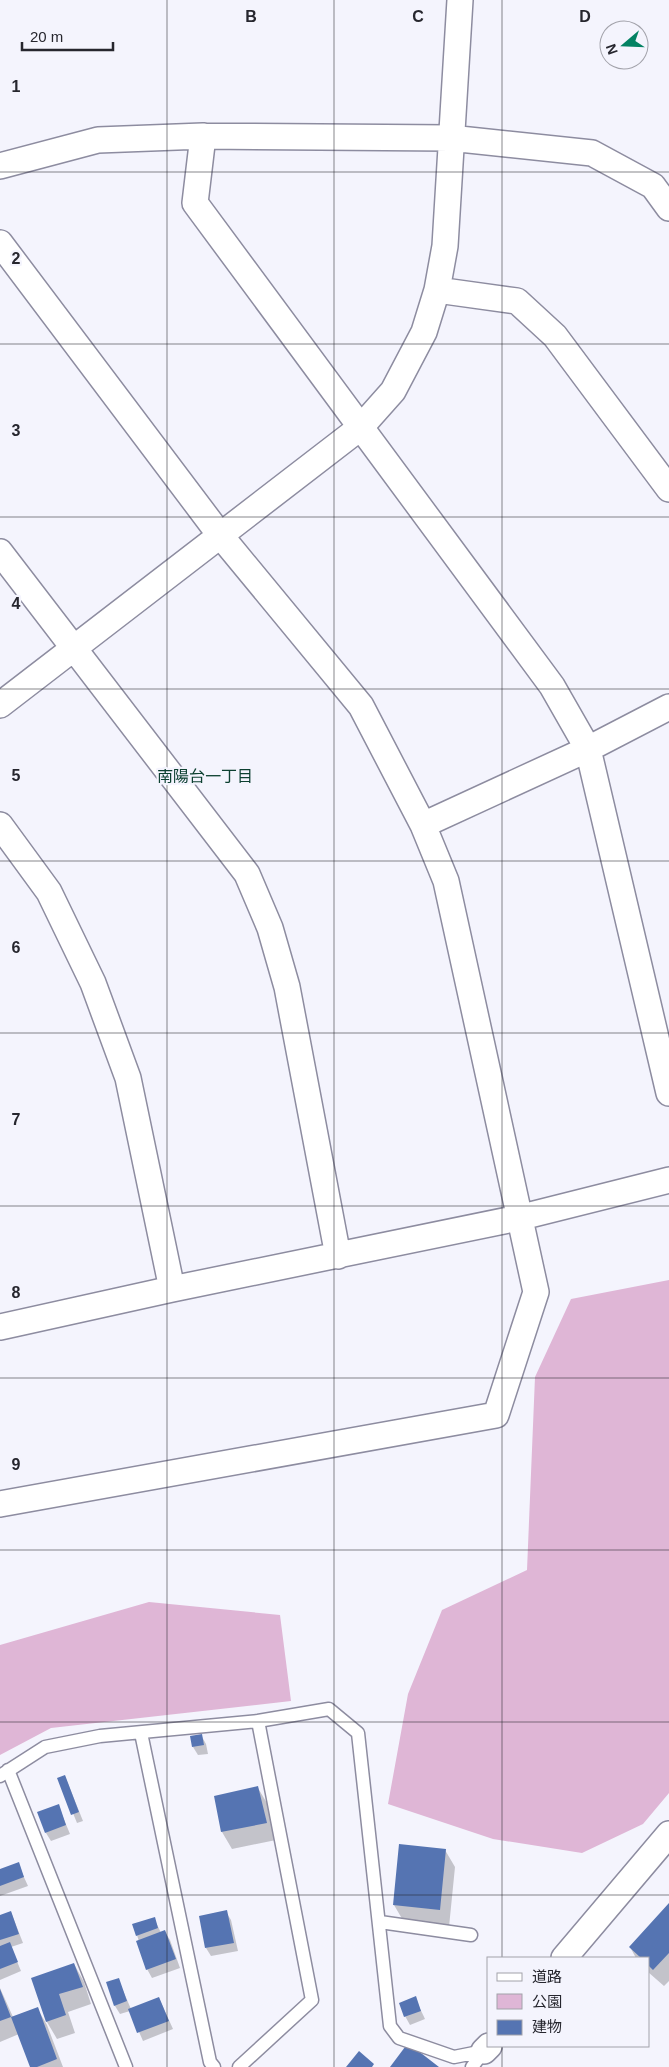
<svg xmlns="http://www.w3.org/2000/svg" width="669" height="2067" viewBox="0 0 669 2067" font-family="Helvetica,'Noto Sans JP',sans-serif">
<rect width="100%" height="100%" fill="#f4f4fd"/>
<!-- green -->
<path fill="#dfb6d6" d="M669,1280V1793L643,1824L582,1853L493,1839L388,1804L408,1694L442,1610L527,1570L535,1377L571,1299Z
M149,1602L280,1615L291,1701L51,1728L0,1755V1645Z"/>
<!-- shadow -->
<path fill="#0003" d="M201,1735L206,1744L208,1754L198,1755L193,1747Z
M65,1776L83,1821L77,1823L59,1779Z
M258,1788L268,1805L276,1840L232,1849L222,1832L215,1797Z
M58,1805L70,1834L51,1841L46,1833Z
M445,1850L455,1867L449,1927L404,1922L394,1905Z
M18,1864L28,1886L0,1896V1870Z
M669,1904V1981L664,1986L648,1972V1958H636L630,1947Z
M11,1912L23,1943L11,1947L21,1971L0,1980V1916Z
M226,1912L231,1920L238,1951L211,1956L206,1948Z
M154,1918L161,1933L165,1932L170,1940L180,1968L152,1978L147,1969L137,1935Z
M74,1964L84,1982L91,2004L68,2012L75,2033L57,2039L47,2022L33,1978Z
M118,1979L131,2009L159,1998L173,2029L143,2041L130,2011L120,2014L115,2006Z
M0,1988L13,2017L37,2008L47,2025L63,2067H31L19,2034L0,2042Z
M415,1998L425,2019L410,2025L405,2016Z"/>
<!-- building -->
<path fill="#5574b2" d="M202,1734L204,1745L192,1747L190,1736Z
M65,1775L79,1812L71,1815L57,1778Z
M258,1786L267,1823L221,1832L214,1796Z
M59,1804L66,1825L45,1833L37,1812Z
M399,1844L446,1849L440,1910L393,1905Z
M19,1862L24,1877L0,1886V1869Z
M669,1903V1953L653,1970L648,1965V1958H641L629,1947Z
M227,1910L234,1943L205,1948L199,1916Z
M11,1911L19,1934L0,1940V1915Z
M155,1917L158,1928L136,1936L132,1924Z
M165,1930L176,1959L146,1970L136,1941Z
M10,1942L18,1962L0,1969V1946Z
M74,1963L83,1987L59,1994L66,2015L46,2022L31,1978Z
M119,1978L127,2001L114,2006L106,1982Z
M0,1989L11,2017L0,2021Z
M416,1996L421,2011L404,2017L399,2003Z
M159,1997L169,2021L137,2033L128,2009Z
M38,2007L57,2059L37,2067H30L11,2017Z
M408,2043L439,2067H390Z
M359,2051L374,2064L372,2067H346Z"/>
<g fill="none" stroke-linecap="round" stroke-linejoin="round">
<defs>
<path id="lane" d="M141,1733L210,2062L214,2067
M8,1770L126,2067
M0,1776L45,1747L100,1736L258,1721L329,1709L358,1733L390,2026L399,2038L454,2057L484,2051
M380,1922L471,1935
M239,2067L312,2000L258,1721
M472,2067L484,2051"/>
<path id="street" d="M203,136L195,203L552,686L588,749L669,1093
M0,166L98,140L203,136L450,138L592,153L653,186L669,208
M0,243L220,535L361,706L423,825L446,881L536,1292L496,1415L0,1504
M437,290L517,301L555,336L669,489
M0,552L247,874L270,928L287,987L338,1256
M0,705L361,427L393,391L424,332L437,290L445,246L460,0
M0,825L49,892L93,983L128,1078L172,1289
M423,825L588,749L669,707
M0,1327L172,1289L518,1218L669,1180
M564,1958L669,1834
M484,2051L489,2046"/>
</defs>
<!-- lane casing -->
<use href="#lane" stroke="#8d8ca0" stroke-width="15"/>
<!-- street casing -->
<use href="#street" stroke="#8d8ca0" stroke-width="28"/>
<!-- lane -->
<use href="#lane" stroke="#fff" stroke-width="12"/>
<!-- street -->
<use href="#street" stroke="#fff" stroke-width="25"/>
</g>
<!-- grid -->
<path fill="none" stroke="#26262e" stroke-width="1" stroke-opacity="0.55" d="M167,0V2067M334,0V2067M502,0V1958M0,172H669M0,344H669M0,517H669M0,689H669M0,861H669M0,1033H669M0,1206H669M0,1378H669M0,1550H669M0,1722H669M0,1895H669M502,2046V2067"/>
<g text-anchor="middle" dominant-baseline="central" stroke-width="4.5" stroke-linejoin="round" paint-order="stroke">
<!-- neighbourhood labels -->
<g font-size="16" fill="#0d4031" stroke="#f4f4fd">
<text x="205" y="776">南陽台一丁目</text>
</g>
</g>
<g font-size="16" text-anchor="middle" font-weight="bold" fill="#26262e" stroke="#f4f4fd" stroke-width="4.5" stroke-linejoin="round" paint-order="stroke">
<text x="251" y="22">B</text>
<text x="418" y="22">C</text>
<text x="585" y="22">D</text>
<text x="16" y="92">1</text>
<text x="16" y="264">2</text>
<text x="16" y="436">3</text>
<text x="16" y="609">4</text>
<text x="16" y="781">5</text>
<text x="16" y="953">6</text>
<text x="16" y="1125">7</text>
<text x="16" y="1298">8</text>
<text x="16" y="1470">9</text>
</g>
<!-- legend -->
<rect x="487" y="1957" width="162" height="90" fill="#f4f4fd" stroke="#a2a2aa"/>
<rect x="497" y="1973" width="25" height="8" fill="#ffffff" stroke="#a2a2aa"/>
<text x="532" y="1982" font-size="15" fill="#26262e">道路</text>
<rect x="497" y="1994" width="25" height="15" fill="#dfb6d6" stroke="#a2a2aa"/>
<text x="532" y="2007" font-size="15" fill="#26262e">公園</text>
<rect x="497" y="2020" width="25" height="15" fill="#5574b2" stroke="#a2a2aa"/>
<text x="532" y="2032" font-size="15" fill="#26262e">建物</text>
<!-- north arrow -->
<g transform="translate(624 45) rotate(251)"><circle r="24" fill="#f4f4fd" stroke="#a2a2aa"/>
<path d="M0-4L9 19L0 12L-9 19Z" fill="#038263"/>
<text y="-8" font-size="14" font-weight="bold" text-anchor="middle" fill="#26262e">N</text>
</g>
<!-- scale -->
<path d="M22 42v8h91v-8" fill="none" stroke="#26262e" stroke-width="2.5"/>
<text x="30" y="42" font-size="15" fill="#26262e" stroke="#f4f4fd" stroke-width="4" paint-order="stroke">20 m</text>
</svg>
